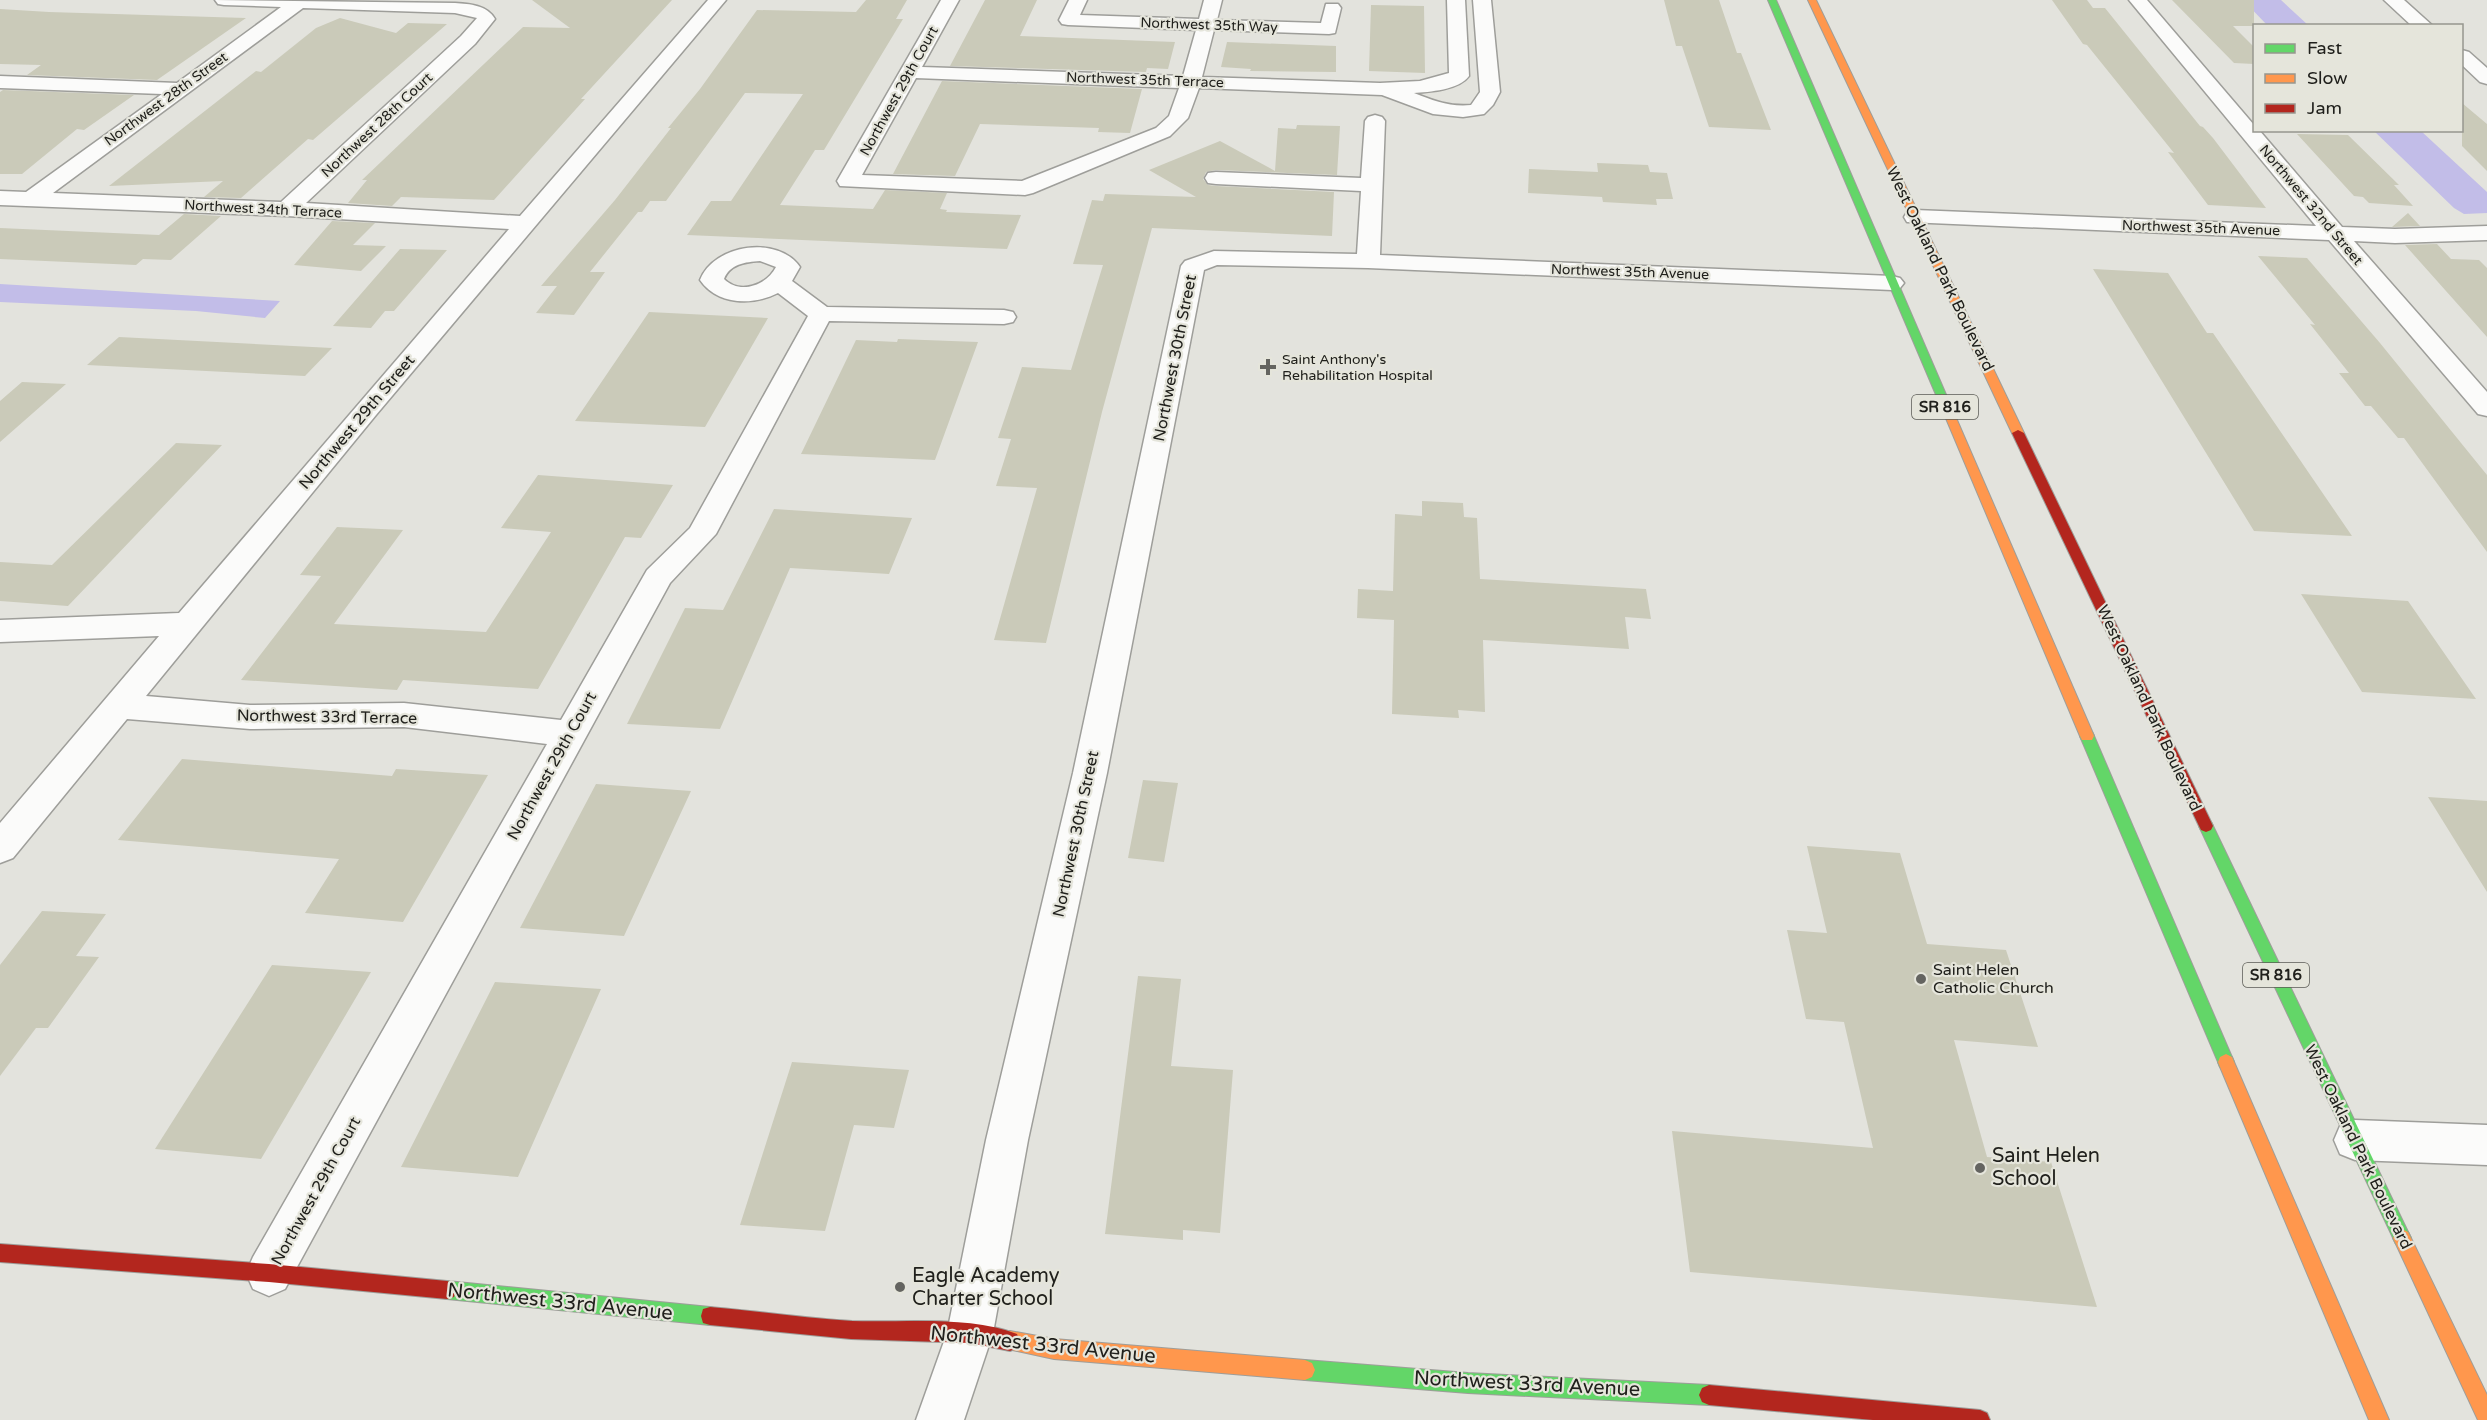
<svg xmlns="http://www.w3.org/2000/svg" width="2487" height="1420" viewBox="0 0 2487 1420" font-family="'Varela Round',sans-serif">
<rect width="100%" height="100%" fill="#e3e3dd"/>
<!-- water -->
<path fill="#c2bde8" d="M2243,0H2281L2308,25H2267Z
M2374,131H2421L2487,192V213L2464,214L2454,208Z
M0,284L280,301L265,318L196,311L0,302Z"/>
<!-- building -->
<path fill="#cacab9" d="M532,0H672L581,99H585L494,200L401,197L392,206L348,203L367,180H362L523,27L570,28Z
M866,0H907L896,19H903L824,150H815L780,205L873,209L885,190L947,193L940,209L947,210L946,212L1021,215L1007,249L687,235L711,201H731L803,94L745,93L666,201H650L642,212H638L590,272H605L574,315L536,313L557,286H541L615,200L671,128H668L700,89L757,10L856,12Z
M985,0H1037L1020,36L1175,42L1168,69L1147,68L1146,72L950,66Z
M1664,0H1719L1737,53H1741L1771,130L1709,127L1682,46H1676Z
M2052,0H2087L2093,8H2105L2200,126L2203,127L2213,138L2266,208L2208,205L2168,152L2174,153L2087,45L2083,44Z
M2172,0H2254V26H2233L2254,47V64L2234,63Z
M1371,5L1424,6L1425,73L1369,71Z
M0,9L49,12L246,18L157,80L27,75L41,65L0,64Z
M340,18L396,33L408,23L447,24L313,140L308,139L241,198L204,197L223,181L109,186L256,71L261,72L316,28Z
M1227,42L1336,46V72L1250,71L1251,69L1221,67Z
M942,81L1142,89L1130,133L1098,132L1099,128L980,124L955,176L893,174Z
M3,90L134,95L84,130L77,129L22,174H0V92Z
M2462,103L2487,124V171L2462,146Z
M1297,125L1340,126L1337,175L1216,170L1206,172L1203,179L1208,185L1216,186L1334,192L1332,236L1152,228L1102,412L1046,643L994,640L1037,488L996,486L1011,439L998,438L1022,367L1071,370L1103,265L1073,264L1092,200L1103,201L1105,194L1196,197L1149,170L1220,141L1275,171L1278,128L1296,129Z
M2297,134L2348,135L2399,185H2394L2413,206L2369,203L2363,197L2354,196Z
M1597,163L1648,165L1650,172L1667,173L1673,199H1656L1657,205L1603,202L1602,197L1528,193L1529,169L1598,172Z
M2408,213L2420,226L2392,227Z
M184,214L221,216L171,260L143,259L136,265L0,259V228L159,235Z
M332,221L375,223L353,245L386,246L361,271L294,265Z
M2437,244L2451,259L2479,260L2487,268V337L2405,245Z
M400,249L447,250L394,311H385L371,328L333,326Z
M2258,256L2307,258L2380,343L2487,475V552L2404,438H2398L2371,406H2365L2339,373H2349L2310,324L2315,325Z
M2093,269L2168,273L2207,333H2213L2352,536L2254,531Z
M649,312L768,318L705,427L575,421Z
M119,337L332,348L305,376L87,365Z
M898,339L978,342L935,460L801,454L856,340L897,342Z
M22,382L66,384L0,442V401Z
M176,443L222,445L68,606L0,601V562L52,565Z
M538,475L673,485L641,538L625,537L538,689L403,680L397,690L241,680L321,576L300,575L337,527L403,530L334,624L486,632L551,532L501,528Z
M1422,501L1463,503L1464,517L1477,518L1480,579L1646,589L1651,619L1625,617L1629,649L1483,640L1485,712L1458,710L1459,718L1392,714L1394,620L1357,618L1358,589L1393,591L1395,514L1422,516Z
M774,509L912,518L889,574L790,568L720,729L627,724L685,608L723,610Z
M2301,594L2408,601L2476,699L2362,692Z
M182,759L392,776L396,769L488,775L403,922L305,913L339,859L118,840Z
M1143,780L1178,783L1164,862L1128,858Z
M596,784L691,791L624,936L520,928Z
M2428,797L2487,801V892Z
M1807,846L1900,853L1927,944L2006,950L2038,1047L1954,1040L1987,1157L2051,1162L2097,1307L1690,1272L1672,1131L1873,1148L1844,1022L1806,1019L1787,930L1827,933Z
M42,911L106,914L76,956L99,957L48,1028H36L0,1076V965Z
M272,965L371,972L261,1159L155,1149Z
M1138,976L1181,979L1171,1066L1233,1070L1220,1233L1183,1230V1240L1105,1234Z
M495,982L601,989L518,1177L401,1167Z
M792,1062L909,1070L894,1128L854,1125L825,1231L740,1225Z"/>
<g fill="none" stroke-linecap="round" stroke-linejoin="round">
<defs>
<path id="street" d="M215,0L455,3C470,4 487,5 495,19L475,44L306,203L520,216L708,0H726L376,415L146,696L250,705L404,703L561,720L647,570L690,528L808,316L778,293C752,306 717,305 700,280C714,244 778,235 800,267L792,281L827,307L1004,310L1013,312L1016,317L1013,322L1004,324L829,321L716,534L670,583L285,1289L269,1296L253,1289L246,1273L253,1257L547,744L404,727L250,729L127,719L13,858L0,863V823L159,636L0,642V620L179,613L509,229L287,216L0,205V191L26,192L162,94L0,88V76L177,83L281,7L224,5L218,4ZM303,8L455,13L477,18L461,36L281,202L53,193ZM760,261L776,267C767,285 740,295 724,279C730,264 745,262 760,261Z
M941,0H959L922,67L1183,76L1196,30L1068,25L1062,24L1059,20L1069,0H1087L1080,15L1199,19L1204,0H1222L1217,20L1321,23L1326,4H1338L1341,8L1335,33L1329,34L1214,30L1202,77L1380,83L1420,81L1449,73L1447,0H1465L1469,76C1459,90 1429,92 1414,93C1434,101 1450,107 1471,105L1480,92L1473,0H1491L1500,92L1493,105L1484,114L1463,117L1433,114L1382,95L1199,88L1188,118L1170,136L1033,193L1025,195L840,186L837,181ZM916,78L1179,88L1169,116L1156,128L1022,181L862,175Z
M2129,0H2147L2254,125V130H2259L2342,227L2395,229L2487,226V240L2395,243L2354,241L2487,392V416L2478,414L2329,240L1907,222L1904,217L1907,212L1915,210L2316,226Z
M2384,0H2404L2433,26H2412Z
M2462,50L2469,52L2487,68V84L2480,82L2462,65Z
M1375,115L1382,117L1385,121L1380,255L1892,276L1900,278L1904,283L1900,288L1892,290L1368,268L1217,265L1204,270L1107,773L1028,1140L993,1333L964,1420H916L947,1333L986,1140L1073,773L1181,266L1185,261L1214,251L1357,254L1361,191L1216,184L1208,183L1205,178L1208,173L1216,172L1361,178L1365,121L1368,117Z
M2355,1120L2487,1125V1165L2355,1160L2340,1154L2334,1140L2340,1126Z"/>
<path id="fast" d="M1768,0H1776L1947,397L1946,399H1938L1937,397Z
M2087,731L2092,732L2094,736L2234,1062L2232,1067L2226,1070L2220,1067L2218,1062L2080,736L2082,732Z
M2206,820L2211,822L2213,826L2408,1232L2411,1238L2408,1244L2402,1247L2396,1244L2199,826L2201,822Z
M447,1281L710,1307L717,1309L719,1316L717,1323L710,1325L447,1299L440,1297L438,1290L440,1283Z
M1305,1360L1468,1373L1709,1385L1716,1388L1719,1395L1716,1402L1709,1405L1468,1393L1305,1380L1298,1377L1295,1370L1298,1363Z"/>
<path id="slow" d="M1808,0H1816L2024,433L2022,435L2018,436L2012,433Z
M1942,394L1947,397L2094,736L2092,740H2082L2080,736L1937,397Z
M2226,1054L2232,1057L2234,1062L2389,1420H2369L2218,1062L2220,1057Z
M2402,1229L2408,1232L2487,1395V1420H2478L2396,1244L2393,1238L2396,1232Z
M1010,1331L1054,1339L1305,1360L1312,1363L1315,1370L1312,1377L1305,1380L1054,1359L1003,1348L1000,1341L1003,1334Z"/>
<path id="jam" d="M2018,430L2024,433L2213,826L2211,830L2206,832L2201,830L2199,826L2012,433Z
M0,1244L269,1264L447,1281L454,1283L456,1290L454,1297L447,1299L269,1282L0,1262Z
M710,1307C757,1311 805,1318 852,1321C903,1323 969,1315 1017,1334L1020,1341L1017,1348L1010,1351L970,1343L851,1339L710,1325L703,1323L701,1316L703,1309Z
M1709,1385L1980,1410L1987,1413L1990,1420H1873L1709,1405L1702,1402L1699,1395L1702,1388Z"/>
</defs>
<!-- street casing -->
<use href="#street" stroke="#9e9e9a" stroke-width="3"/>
<!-- fast casing -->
<use href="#fast" stroke="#9e9e9a" stroke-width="2"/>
<!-- slow casing -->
<use href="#slow" stroke="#9e9e9a" stroke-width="2"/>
<!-- jam casing -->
<use href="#jam" stroke="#9e9e9a" stroke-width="2"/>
<!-- street -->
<use href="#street" fill="#fbfbfa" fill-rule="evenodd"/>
<!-- fast -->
<use href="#fast" fill="#63d668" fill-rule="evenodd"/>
<!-- slow -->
<use href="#slow" fill="#ff974d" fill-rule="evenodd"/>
<!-- jam -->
<use href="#jam" fill="#b3261e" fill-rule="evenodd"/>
</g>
<!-- markers -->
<g fill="#646460" stroke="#e5e5db" stroke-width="2">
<path d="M1265 358h6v6h6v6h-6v6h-6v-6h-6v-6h6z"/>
<circle cx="1921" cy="979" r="6"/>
<circle cx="1980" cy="1168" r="6"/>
<circle cx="900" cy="1287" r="6"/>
</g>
<g text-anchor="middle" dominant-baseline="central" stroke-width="4.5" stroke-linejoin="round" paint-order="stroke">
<!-- far-street labels -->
<g font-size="14" fill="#20201c" stroke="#e5e5db">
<text transform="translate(1209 25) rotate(2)">Northwest 35th Way</text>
<text transform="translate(1145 80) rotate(2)">Northwest 35th Terrace</text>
<text transform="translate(899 91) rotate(-61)">Northwest 29th Court</text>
<text transform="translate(166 99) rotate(-36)">Northwest 28th Street</text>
<text transform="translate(377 125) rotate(-43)">Northwest 28th Court</text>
<text transform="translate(2311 205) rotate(50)">Northwest 32nd Street</text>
<text transform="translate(263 209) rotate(3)">Northwest 34th Terrace</text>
<text transform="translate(2201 228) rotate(2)">Northwest 35th Avenue</text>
<text transform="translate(1630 272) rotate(2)">Northwest 35th Avenue</text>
</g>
<!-- far-poi labels -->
<g font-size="14" fill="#20201c" stroke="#e5e5db" text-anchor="start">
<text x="1282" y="359">Saint Anthony's<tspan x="1282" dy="16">Rehabilitation Hospital</tspan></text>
</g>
<!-- shield labels -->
<g fill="#e5e5db" stroke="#5b5b55" stroke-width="1.5">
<rect x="1912" y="395" width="66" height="24" rx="4.5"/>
<rect x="2243" y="963" width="66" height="24" rx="4.5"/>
</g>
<g font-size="15" font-weight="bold" fill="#20201c">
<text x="1945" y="407">SR 816</text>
<text x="2276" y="975">SR 816</text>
</g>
<!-- street labels -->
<g font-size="16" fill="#20201c" stroke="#e5e5db">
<text transform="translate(1940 269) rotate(64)">West Oakland Park Boulevard</text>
<text transform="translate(1175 358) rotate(-79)">Northwest 30th Street</text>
<text transform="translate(357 422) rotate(-50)">Northwest 29th Street</text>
<text transform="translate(2149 708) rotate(65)">West Oakland Park Boulevard</text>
<text transform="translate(327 717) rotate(1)">Northwest 33rd Terrace</text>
<text transform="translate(552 766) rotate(-61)">Northwest 29th Court</text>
<text transform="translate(1076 834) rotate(-78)">Northwest 30th Street</text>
<text transform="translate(2358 1147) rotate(64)">West Oakland Park Boulevard</text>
<text transform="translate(316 1191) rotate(-61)">Northwest 29th Court</text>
</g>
<!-- poi labels -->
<g font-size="16" fill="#20201c" stroke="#e5e5db" text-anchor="start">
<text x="1933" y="970">Saint Helen<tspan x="1933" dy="18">Catholic Church</tspan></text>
</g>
<!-- near-poi labels -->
<g font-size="20" fill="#20201c" stroke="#e5e5db" text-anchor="start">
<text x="1992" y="1156">Saint Helen<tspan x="1992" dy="23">School</tspan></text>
<text x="912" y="1276">Eagle Academy<tspan x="912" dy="23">Charter School</tspan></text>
</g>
<!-- near-street labels -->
<g font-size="20" fill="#20201c" stroke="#e5e5db">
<text transform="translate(560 1302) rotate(6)">Northwest 33rd Avenue</text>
<text transform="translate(1043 1345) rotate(6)">Northwest 33rd Avenue</text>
<text transform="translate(1527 1384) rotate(3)">Northwest 33rd Avenue</text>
</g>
</g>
<!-- legend -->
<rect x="2253" y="24" width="210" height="108" fill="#e5e5db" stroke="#96968f" stroke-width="1.5"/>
<rect x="2265" y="44" width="30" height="9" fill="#63d668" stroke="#96968f" stroke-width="1.5"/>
<text x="2307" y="54" font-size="18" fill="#20201c">Fast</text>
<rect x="2265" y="74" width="30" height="9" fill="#ff974d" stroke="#96968f" stroke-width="1.5"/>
<text x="2307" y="84" font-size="18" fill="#20201c">Slow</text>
<rect x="2265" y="104" width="30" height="9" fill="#b3261e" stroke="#96968f" stroke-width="1.5"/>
<text x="2307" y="114" font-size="18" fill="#20201c">Jam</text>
</svg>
